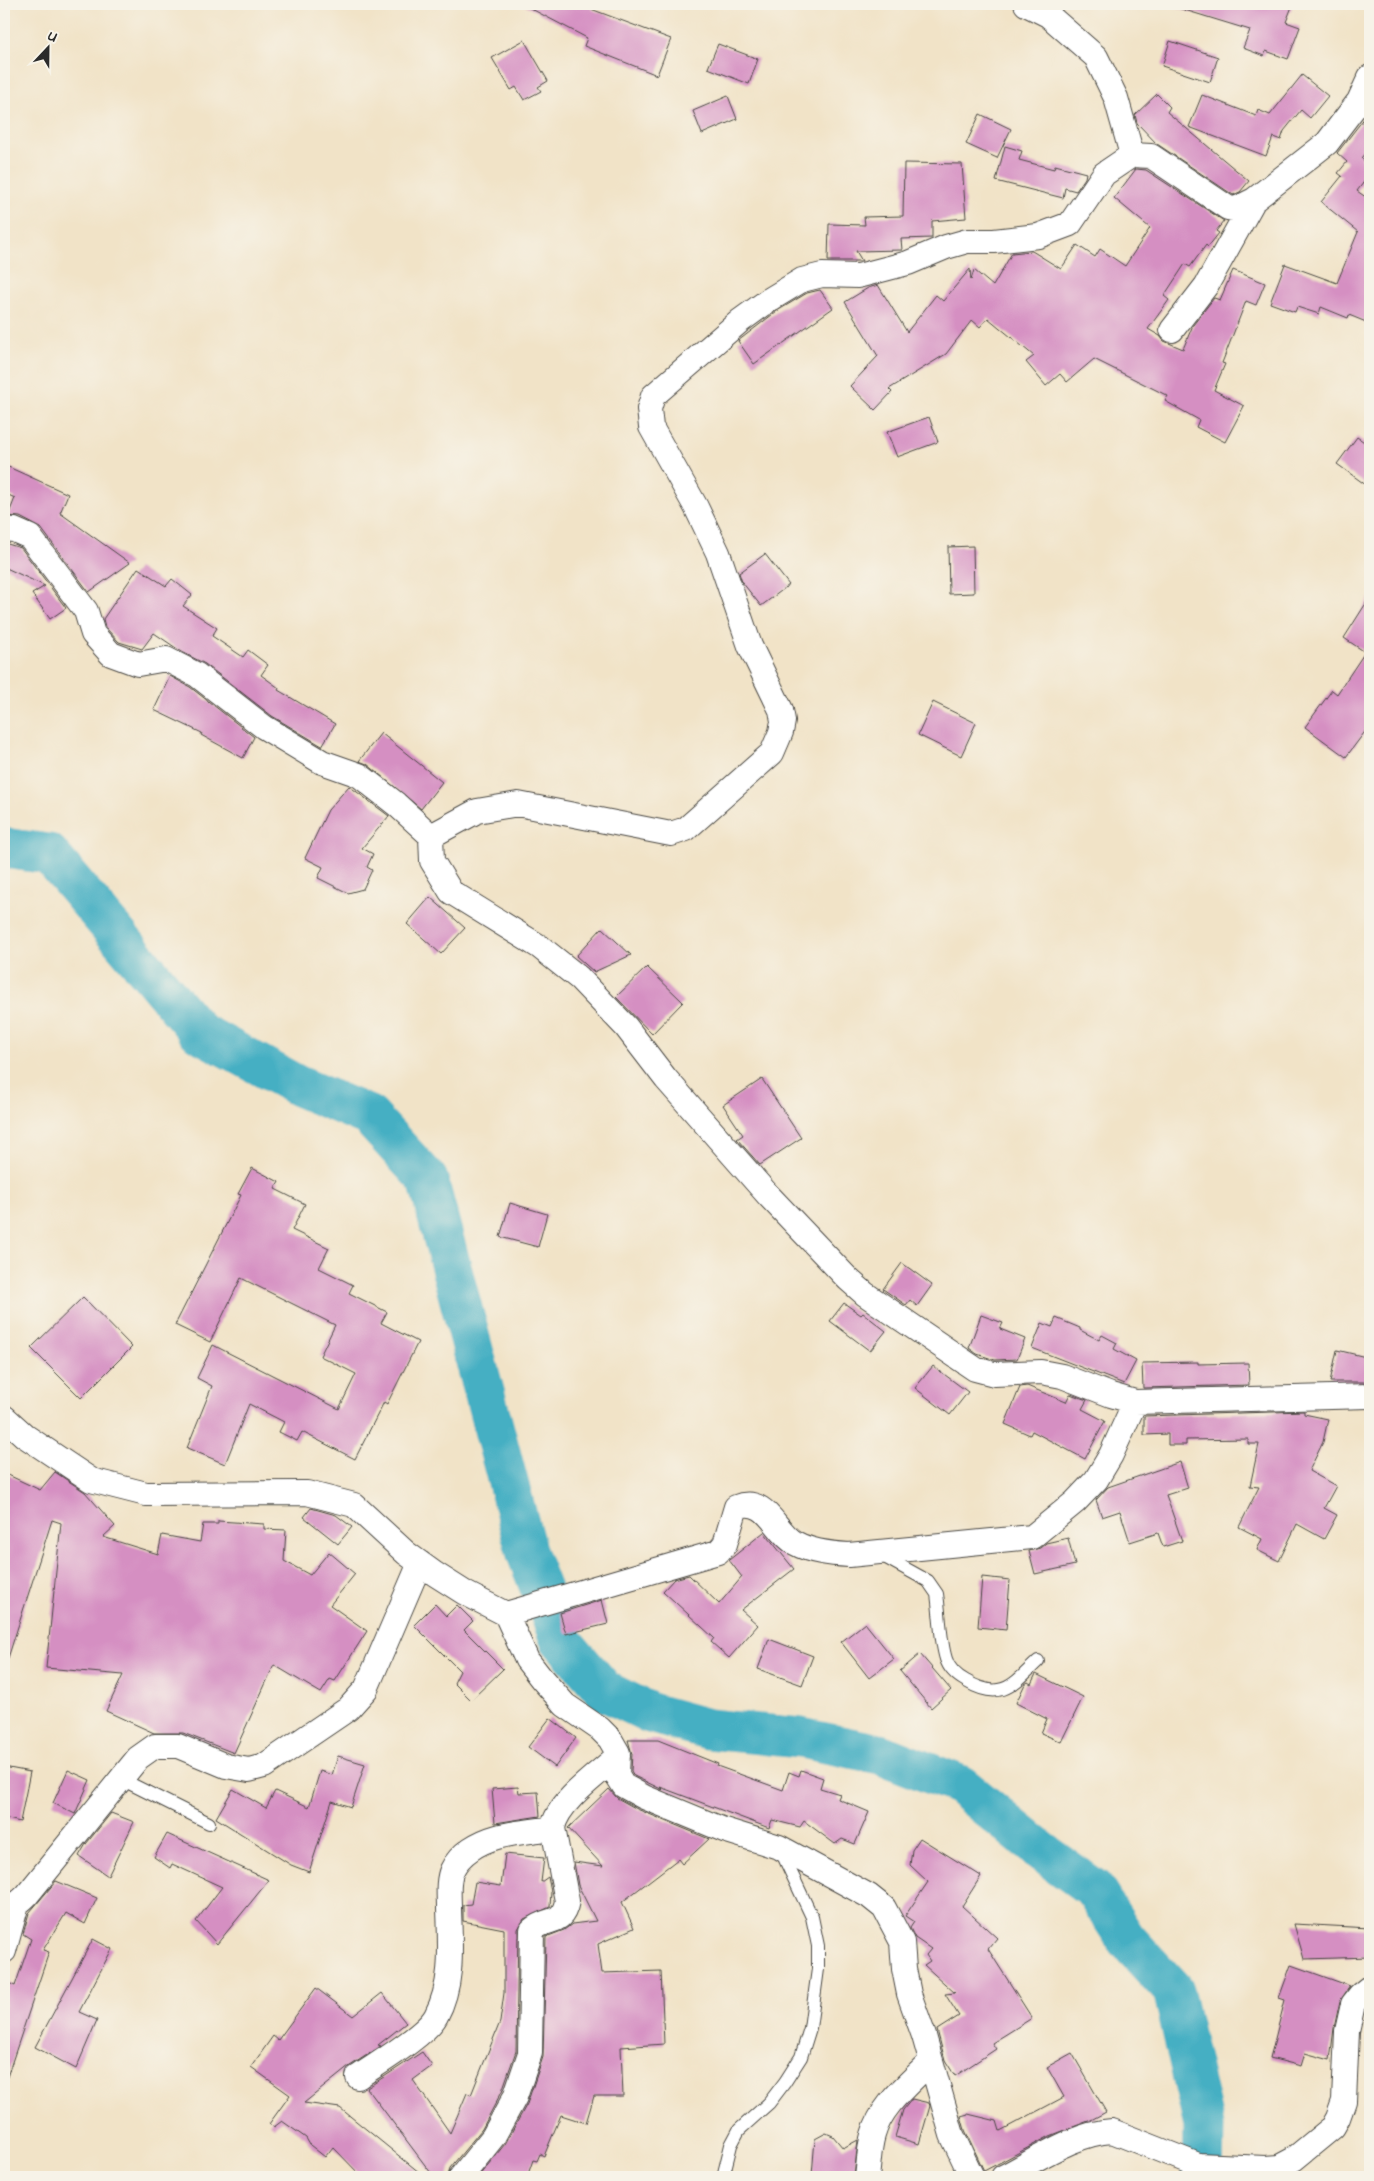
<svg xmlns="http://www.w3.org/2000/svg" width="1374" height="2181" viewBox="0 0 1374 2181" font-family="'Architects Daughter',sans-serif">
<rect width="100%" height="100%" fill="#f7f3e8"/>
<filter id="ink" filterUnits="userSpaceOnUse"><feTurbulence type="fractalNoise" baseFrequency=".02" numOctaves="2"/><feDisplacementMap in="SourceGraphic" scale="10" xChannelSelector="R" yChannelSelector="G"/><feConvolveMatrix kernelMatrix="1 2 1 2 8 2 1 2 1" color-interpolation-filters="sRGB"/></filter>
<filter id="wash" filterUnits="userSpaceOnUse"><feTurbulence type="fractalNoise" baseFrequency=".0096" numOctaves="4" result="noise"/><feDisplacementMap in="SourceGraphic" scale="20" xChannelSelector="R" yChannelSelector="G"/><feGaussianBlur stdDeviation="1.12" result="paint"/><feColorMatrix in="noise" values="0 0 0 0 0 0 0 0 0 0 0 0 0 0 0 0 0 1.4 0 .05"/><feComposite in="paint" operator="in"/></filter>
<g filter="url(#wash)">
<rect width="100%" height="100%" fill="#f1e3c7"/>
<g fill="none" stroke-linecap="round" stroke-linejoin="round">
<!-- river -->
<path stroke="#44afc3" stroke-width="41" d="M4,848L49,854L199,1032L298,1086L369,1116L428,1180L527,1554L560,1639L605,1691L650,1713L708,1729L801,1738L880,1754L960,1785L1041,1851L1094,1889L1126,1939L1173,1990L1204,2126L1203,2177"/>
</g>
<g id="blocks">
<!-- building -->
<path fill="#d58fc2" d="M522,4H594L591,9L671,39L657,75L584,46L587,38Z
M1179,4H1293L1286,22L1300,27L1288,59L1266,51L1264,56L1243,48L1250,30L1178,8Z
M524,40L548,81L538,87L541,91L524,100L516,87L511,90L492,58Z
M1170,41L1218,57L1210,82L1162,66Z
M718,44L758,59L749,84L708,68Z
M1302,75L1328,96L1310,118L1301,110L1284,131L1281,140L1273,137L1266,156L1189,127L1202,95L1256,116L1258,110L1270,115Z
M1157,94L1170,107L1167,112L1249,181L1240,192L1233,195L1157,144L1137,123L1135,115Z
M728,96L737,119L702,134L693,111Z
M1370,111V147L1361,158L1370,166V174L1357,191L1370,200V311L1366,322L1349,315L1348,318L1321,307L1319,314L1297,307L1295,312L1270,303L1285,264L1337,283L1358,232L1321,202L1342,176L1338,173L1347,162L1337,153Z
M980,114L1011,129L997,158L966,144Z
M1005,146L1022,151L1019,160L1054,169L1055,165L1086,173L1085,178L1076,191L1065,188L1063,198L996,181Z
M904,163L962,164L966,218L932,221V238L901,239L902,250L856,251L862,261H828L829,224L865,225L864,217L903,216Z
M1136,169L1146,170L1224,221L1216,231L1219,233L1208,247L1206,245L1190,267L1185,264L1164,296L1169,300L1148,329L1160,336L1164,341L1183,349L1193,325L1214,298L1220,300L1233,270L1265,283L1256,305L1246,301L1222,363L1225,364L1214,390L1244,406L1225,442L1196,427L1199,420L1165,401L1168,396L1094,359L1067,382L1060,374L1046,386L1026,362L1034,356L988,318L980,327L972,320L946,354L889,389L892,392L875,410L850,386L878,356L845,302L868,288L878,285L907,332L936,295L943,301L970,269L971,280L974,270L993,286L1012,253L1032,251L1061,269L1077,245L1095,257L1100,249L1125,266L1150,228L1114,198Z
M820,290L833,308L754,364L738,341L777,311L807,293Z
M929,417L938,442L897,457L887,432Z
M1357,437L1370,446V488L1337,464Z
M4,465L68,494L60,513L130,563L89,592L41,528L20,517L8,516L15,498L4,493Z
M4,543L21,548L66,608L50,619L32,594L45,586L4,567Z
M973,546L974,593L949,594L948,547Z
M765,554L789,585L761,606L742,582L739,573Z
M138,568L166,586L172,579L192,595L183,606L217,628L212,636L243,657L248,650L268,665L261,675L279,688L278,690L335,724L322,746L272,716L205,664L182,652L154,633L142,649L119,642L105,627L103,619Z
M1370,597V725L1346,757L1305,727L1332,690L1337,694L1365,652L1344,638Z
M170,676L190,687L254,737L243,758L201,735L202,733L154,710Z
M933,702L976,723L961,756L918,735Z
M381,733L442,782L421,809L367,764L359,761Z
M349,786L389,816L362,848L373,854L367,867L372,870L363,889L348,893L318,878L323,867L305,858L328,810Z
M430,897L465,928L441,954L407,924Z
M602,928L631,955L594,972L576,956Z
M647,967L683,1002L652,1034L616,997Z
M762,1079L801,1138L760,1165L737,1139L743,1135L723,1105Z
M252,1168L279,1182L275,1189L305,1204L292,1230L329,1248L319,1268L353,1285L349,1293L387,1312L381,1323L418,1342L387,1404L384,1402L355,1459L302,1432L297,1441L279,1432L284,1422L249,1404L225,1464L187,1448L212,1386L197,1378L213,1345L339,1409L356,1374L320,1356L335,1325L241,1278L210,1342L175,1325L241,1195L238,1194Z
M510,1203L547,1214L538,1247L500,1237Z
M902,1263L932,1285L917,1306L910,1300L906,1305L883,1289Z
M83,1297L132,1347L81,1398L31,1348Z
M844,1303L861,1315L863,1313L886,1331L870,1351L830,1321Z
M981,1315L1003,1323L1000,1329L1025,1339L1017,1359L995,1360L977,1354L969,1348Z
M1056,1318L1080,1328V1330L1099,1340L1102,1335L1117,1343L1114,1349L1136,1361L1124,1384L1032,1348L1042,1323L1052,1327Z
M1337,1350L1370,1358V1382H1330Z
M1198,1362V1364L1248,1363L1249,1385L1143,1388L1142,1363Z
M933,1366L968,1392L950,1415L915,1388Z
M1027,1386L1066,1402L1070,1394L1087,1400L1082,1409L1105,1421L1085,1459L1032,1431L1030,1435L1005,1424L1020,1387Z
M1304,1411V1414L1328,1419L1323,1442L1309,1471L1336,1486L1324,1508L1337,1515L1324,1539L1297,1524L1279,1561L1257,1550L1262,1539L1239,1527L1259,1487L1250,1486L1259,1444H1248V1439L1186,1440V1445H1168V1434L1144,1435V1416Z
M1180,1462L1188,1488L1166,1495L1182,1541L1163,1547L1158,1533L1130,1542L1120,1511L1102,1517L1096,1500L1108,1487Z
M55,1472L85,1492L115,1526L103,1537L158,1554L162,1535L200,1542L203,1524H218V1521L264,1524V1529L286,1530L284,1561L310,1575L329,1552L355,1574L330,1605L367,1631L335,1681L330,1679L321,1693L274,1665L234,1753L183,1733H154L106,1711L123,1675L46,1668L61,1523L52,1520L8,1658L4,1657V1473L40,1490Z
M311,1508L336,1515L352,1527L338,1544L304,1517Z
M764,1532L794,1569L741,1610L758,1625L729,1658L711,1642L714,1638L663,1591L674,1579L689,1575L719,1604L742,1577L729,1560Z
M1068,1538L1075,1565L1035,1574L1029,1551L1040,1548L1046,1543Z
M982,1577L1010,1580L1006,1630L978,1627Z
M602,1600L608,1624L566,1634L560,1613Z
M435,1604L446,1616L457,1605L473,1621L464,1630L503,1669L471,1700L454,1683L460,1671L414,1625Z
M865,1623L894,1659L869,1678L841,1642Z
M769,1639L813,1656L802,1685L758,1669Z
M920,1654L951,1690L931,1708L900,1671Z
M1036,1674L1083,1697L1061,1742L1041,1733L1047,1719L1016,1703L1025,1684L1028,1682L1031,1684Z
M550,1718L576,1738L555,1767L528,1747Z
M628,1740H658L718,1764L717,1766L783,1790L789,1772L799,1776L801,1770L823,1778L820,1788L840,1794L838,1799L869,1812L855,1844L842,1839L835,1844L804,1821L800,1827L772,1820L769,1828L660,1787L663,1790L634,1776L631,1771L632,1754Z
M338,1756L365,1764L351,1807L332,1801L309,1872L291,1865L216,1818L233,1789L266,1808L275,1791L309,1807L320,1771L332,1775Z
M4,1767L30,1772L20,1822L4,1818Z
M68,1770L90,1780L75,1814L53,1803Z
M518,1787L519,1793L538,1792L540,1816L495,1823L492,1789Z
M609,1789L617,1798L637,1809L709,1839L682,1864L678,1859L622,1902L634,1928L598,1944L602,1973L661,1971L664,2044L621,2047L623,2096H594L586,2123L561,2115L544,2156L540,2154L537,2161L533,2160L527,2177H478L505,2144L527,2104L543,2057L546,1937L564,1930L572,1924L596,1921L578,1885L574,1862L603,1866L568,1828Z
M111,1813L134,1822L108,1876L79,1856L86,1844Z
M167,1834L269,1880L217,1944L196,1921L222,1887L172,1864L170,1868L154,1857Z
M920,1838L981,1876L962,1906L997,1938L988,1949L1032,2018L992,2043L996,2049L955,2076L945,2060L937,2030L959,2016L945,1994L955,1993L924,1965L930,1961L926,1955L931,1949L915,1938L910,1928L914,1922L905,1916L928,1882L910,1865L912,1850Z
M505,1854L544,1858L541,1882L548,1877L551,1892L550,1907L524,1919L518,1929L516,2051L502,2091L482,2129L450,2168L448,2177H434L367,2088L422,2052L432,2066L413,2080L450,2133L467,2093L471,2095L500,2022L504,1993V1929L463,1921V1905L471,1904L475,1882L501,1886Z
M56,1881L97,1898L85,1924L66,1913L43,1950L49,1952L7,2077L4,2076V1995L9,1983L15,1986L31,1939L23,1934L29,1913Z
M1294,1924L1370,1928V1957L1304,1959Z
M93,1939L112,1949L79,2012L97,2020L76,2069L35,2047Z
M1291,1965L1350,1986L1340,2001L1334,2028L1330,2060L1305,2053L1301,2066L1270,2058L1285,2000L1279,1998Z
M316,1988L353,2016L382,1993L406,2023L378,2045L381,2046L350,2066L304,2103L340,2108L425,2177H362L333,2147L325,2157L310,2145L306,2138L282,2121L274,2127L269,2124L290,2095L251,2067L273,2036L278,2040Z
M1072,2053L1106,2112L1091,2120L1050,2136L984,2171L965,2130L961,2116L968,2114L997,2121L1000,2131L1064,2097L1047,2067Z
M912,2099L929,2103L930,2106L919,2144L895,2137L903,2110Z
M826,2133L833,2136L843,2148L858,2140L854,2177L812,2175L815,2139Z"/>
</g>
</g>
<g filter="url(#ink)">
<use href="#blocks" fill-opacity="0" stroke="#494742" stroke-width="1"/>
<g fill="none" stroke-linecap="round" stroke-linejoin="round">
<defs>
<path id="service" d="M881,1555L928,1581L937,1594C940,1614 940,1640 946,1659C949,1669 957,1676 966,1681C1001,1702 1013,1685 1038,1661
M121,1779L209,1823
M723,2177L731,2145L739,2130L769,2103L785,2082L801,2057L810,2028L818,1969V1946L812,1917L780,1849"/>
<path id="minor" d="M1026,4L1048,15L1096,57L1116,98L1132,155
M1172,330L1206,286L1254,200
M4,529L14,530L30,537L86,611L93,634L111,654L138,664L166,659L197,675L264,727L322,762L359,775L396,804L431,836
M1135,1402L1370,1396
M4,1417L25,1436L91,1480L146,1494L307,1493L354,1505L406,1553L435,1574L465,1593L506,1614L718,1552L725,1544L736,1507C767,1495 775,1532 795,1543C811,1552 831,1554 849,1555L1032,1537L1075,1502L1096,1480L1111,1455L1135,1402L1111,1395L1062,1376L1041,1372L994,1374L975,1369L865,1294L848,1279L768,1195L666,1079L626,1027L579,978L540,947L451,892L432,861L431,836L477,811L518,804L671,834L686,829L772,753L781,732L783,721L781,710L750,646L718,553L696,507L651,427L649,409L653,396L740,321L769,300L802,280L822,275L858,276L908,263L946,247L967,241H994L1038,236L1070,224L1104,174L1132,155L1151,156L1228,208L1236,209L1254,200L1327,143L1359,101L1370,77
M506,1614L527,1660L541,1678L565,1705L600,1729L610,1739L618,1753L617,1775L624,1786L644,1797L724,1830L779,1847L869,1896L884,1908L902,1942L904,1969L909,1994L924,2036L952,2135L972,2177
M4,1907C14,1907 20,1902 27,1895L138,1758L155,1746H178L226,1766L249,1770L264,1766L348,1709L366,1689L420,1563
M4,1951L17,1904
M358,2077C377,2064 426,2035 436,2016C454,1983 450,1944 449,1908C449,1896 447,1881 452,1870C460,1853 479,1842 497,1837C515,1832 535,1831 553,1828
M461,2177L493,2137L515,2097L530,2053L532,1930C548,1916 562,1927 567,1901L553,1828C557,1802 598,1774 618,1756
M867,2177C869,2164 869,2148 873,2135C881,2105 909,2084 930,2062
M1003,2177C1035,2161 1075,2133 1112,2131L1198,2165L1265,2168L1279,2167L1294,2159L1333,2127L1338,2118L1344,2101L1347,2031L1353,2004L1360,1995L1370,1987"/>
</defs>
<!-- service casing -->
<use href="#service" stroke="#494742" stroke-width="14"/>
<!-- minor casing -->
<use href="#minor" stroke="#494742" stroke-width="26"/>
<!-- service -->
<use href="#service" stroke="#fff" stroke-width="12"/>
<!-- minor -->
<use href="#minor" stroke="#fff" stroke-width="24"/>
</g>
</g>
<!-- margin -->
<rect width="1374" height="2181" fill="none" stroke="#f7f3e8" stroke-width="20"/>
<!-- north arrow -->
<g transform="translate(48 48) rotate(22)" stroke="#f7f3e8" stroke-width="4" paint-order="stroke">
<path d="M0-4L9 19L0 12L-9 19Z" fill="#2b2b2b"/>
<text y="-8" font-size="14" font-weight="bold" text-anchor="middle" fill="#2b2b2b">U</text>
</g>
</svg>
